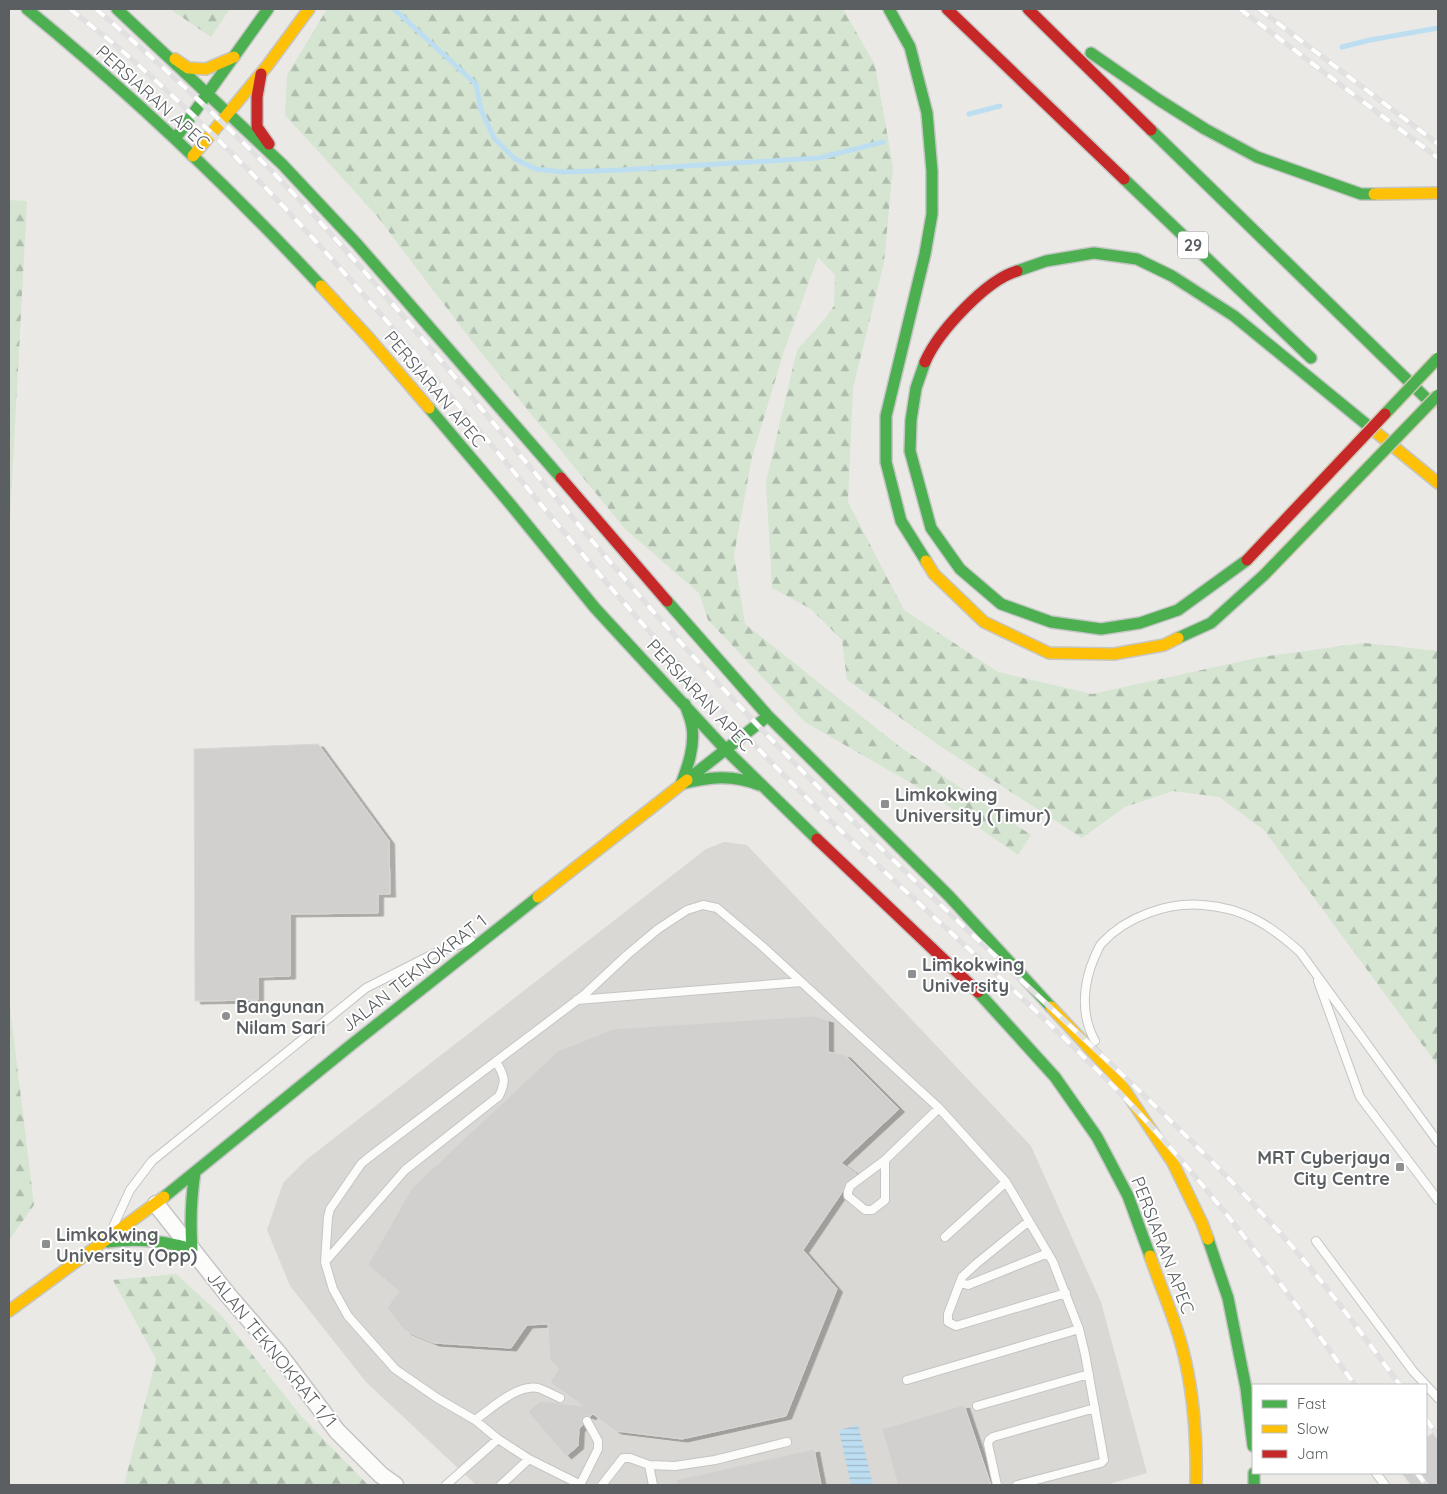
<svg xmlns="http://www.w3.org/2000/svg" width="1447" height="1494" viewBox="0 0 1447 1494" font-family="Quicksand,sans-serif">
<defs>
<pattern id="forest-firs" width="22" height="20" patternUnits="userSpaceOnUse" patternTransform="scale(1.25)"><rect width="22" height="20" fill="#d5e5d2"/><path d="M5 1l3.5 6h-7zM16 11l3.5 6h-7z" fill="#b0bdae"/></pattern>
<pattern id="water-rules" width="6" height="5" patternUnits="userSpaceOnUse" patternTransform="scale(1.25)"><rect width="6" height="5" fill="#bddef1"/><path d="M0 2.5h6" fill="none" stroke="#9db7c7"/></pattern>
<filter id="shadow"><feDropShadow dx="5.5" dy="3" stdDeviation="0" flood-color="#0004"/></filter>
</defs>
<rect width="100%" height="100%" fill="#eae9e5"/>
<!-- education -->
<path fill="#dad8d4" d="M724,842L747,845L1031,1146L1101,1302L1147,1473L1106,1485H476L366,1382L290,1286L267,1230L283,1183L306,1160L706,849Z"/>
<!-- forest -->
<path fill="url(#forest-firs)" d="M170,9H230L211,37Z
M327,9H843L875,65L893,167L884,262L853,388L848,502L904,610L998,672L1092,694L1261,657L1364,643L1438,651V1066L1264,830L1219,797L1173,791L1125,807L1082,838L943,748L847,680L842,640L811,609L772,588L766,482L797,350L823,321L834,306L835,275L818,257L784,351L752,457L734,555L745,624L900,747L1031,835L1018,855L935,797L805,722L708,620L699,593L625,529L474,344L377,216L285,115L287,75Z
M9,200L27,201L9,538Z
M9,999L34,1205L9,1240Z
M176,1274L221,1315L300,1415L368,1485H243L239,1484L124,1485L156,1359L113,1280Z"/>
<!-- water -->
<path fill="url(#water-rules)" d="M858,1425L873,1485H851L839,1430Z"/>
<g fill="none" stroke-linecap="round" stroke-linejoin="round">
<!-- stream -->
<path stroke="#bddef1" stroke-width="5" d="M394,9L476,84L481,110L494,138L515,159L536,169L563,172L620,170L819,158L883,142
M1342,47L1370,40L1438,28
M969,114L1000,106"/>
</g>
<!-- building -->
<path fill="#d1d0ce" stroke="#d9d8d4" filter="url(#shadow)" d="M318,744L389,841L390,894H378V913L290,914V976L258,977V1000L195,1001L194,749Z
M812,1016L828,1020V1052L845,1055L899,1109L841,1163L857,1174L845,1184L843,1191L803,1250L837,1289L786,1416L682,1439L616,1431L593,1414L590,1417L587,1415L582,1418L583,1425L579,1429L578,1446L566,1456L528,1412L540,1401L583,1406L550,1382L559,1369L550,1360L548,1324L527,1325L511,1348L434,1343L405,1331L387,1308L399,1291L368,1265L412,1188L558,1051L614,1029Z
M964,1405L991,1485H898L882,1429Z
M1438,1429V1485H1411L1402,1473H1426V1438Z
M814,1449L821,1485H677L676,1480Z"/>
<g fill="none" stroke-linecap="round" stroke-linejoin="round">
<defs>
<path id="lane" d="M1318,981L1360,1097L1438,1200
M577,1000L801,982
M1095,1041C1080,1014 1083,983 1095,956C1097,952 1099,946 1102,943C1126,917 1167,902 1203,905C1244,908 1270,925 1300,952L1438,1142
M885,1160V1200L872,1210H865L848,1196V1192L850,1186L885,1160L939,1108
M1029,1221L976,1264L962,1277L948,1314V1322L956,1326L1066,1293
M113,1227L130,1190L152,1161L366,988L433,954L471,940
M945,1237L1006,1182
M1316,1241L1413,1371L1438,1398
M325,1262L405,1170L499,1096C507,1080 504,1076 496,1061
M961,1283L968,1285L1048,1253
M907,1380L1079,1329
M977,1406L1089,1374
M475,1420C491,1409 517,1384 538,1388C545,1390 553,1395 560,1398
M649,1465L653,1485
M1376,1473L1385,1485
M446,1485L498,1439
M501,1485L529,1459
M580,1485L598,1449V1441L587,1421
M581,1485L529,1459L498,1439L475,1420L437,1398L395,1369L348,1316L333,1289L325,1262L328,1217L330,1209L361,1164L368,1158L584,995L627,955L658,929L687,910L703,905L717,908L762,946L939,1108L1006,1182L1053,1262L1079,1329L1085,1354L1104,1460L1101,1463L1017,1485
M602,1485L623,1458H630L649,1465L675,1466L715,1460L787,1442
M997,1485L988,1444L989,1440L993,1437L1095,1408"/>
<path id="street" d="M156,1204L228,1295L279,1354L337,1431L381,1475L395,1485"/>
<path id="fast" d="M27,9C131,94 230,188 321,286
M117,9L282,164L357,244L561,478
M889,9L910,47L927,113L932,171V214L925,254L886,416V462L901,521L926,561
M1091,53L1159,100L1205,129L1257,157L1361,194H1374
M1151,130L1431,403
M175,139L268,9
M1124,179L1311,358
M1017,271L1046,261L1094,253L1137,259L1172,276L1234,316L1372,429
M925,362L916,388L911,420L910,451L931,528L960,569L1001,604L1051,622L1101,629L1140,623L1178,610L1247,560
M429,408L511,505L595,608L725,749L817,839
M667,601L768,716L949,896L1051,1007
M1178,638L1211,623L1264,575
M687,780L768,716
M681,784C688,766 695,746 692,727C691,719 687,711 685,704
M681,784C709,777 732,774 759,785
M978,992L1055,1077L1097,1137L1128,1196L1150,1256
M164,1197L351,1045L538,897
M1208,1239L1228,1298L1246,1388L1253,1446
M107,1242C137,1238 163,1240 192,1249C190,1222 191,1198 195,1172
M1254,1473V1485"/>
<path id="slow" d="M175,59L188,68L206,69L234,57
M193,156L267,66L309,9
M1374,194L1438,193
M321,286L369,338L429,408
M1372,429L1438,483
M926,561L934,574L984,622L1049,653L1114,654L1164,645L1178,638
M538,897L687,780
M1051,1007L1116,1077L1173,1163L1202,1223L1208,1239
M1150,1256C1160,1286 1174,1316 1182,1347C1194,1392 1197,1438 1196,1485
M9,1311L164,1197"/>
<path id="jam" d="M947,9L1124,179
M1028,9L1151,130
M261,74L257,97V127L269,144
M925,362C938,332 986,280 1017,271
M561,478L667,601
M817,839L978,992"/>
</defs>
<!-- lane casing -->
<use href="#lane" stroke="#c5c5c5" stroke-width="10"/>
<!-- street casing -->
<use href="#street" stroke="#c5c5c5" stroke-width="19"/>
<!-- fast casing -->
<use href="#fast" stroke="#c5c6c6" stroke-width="14"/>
<!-- slow casing -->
<use href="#slow" stroke="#c5c6c6" stroke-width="14"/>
<!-- jam casing -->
<use href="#jam" stroke="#c5c6c6" stroke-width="14"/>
<!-- lane -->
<use href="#lane" stroke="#fcfcfb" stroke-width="8"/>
<!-- street -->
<use href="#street" stroke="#fcfcfb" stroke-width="16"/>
<!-- fast -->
<use href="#fast" stroke="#4caf50" stroke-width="11"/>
<!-- slow -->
<use href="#slow" stroke="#ffc107" stroke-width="11"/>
<!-- jam -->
<use href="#jam" stroke="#c62828" stroke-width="11"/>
<defs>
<path id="rail" d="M70,9C90,25 110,40 129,57C212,129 289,210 362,293C450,392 532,496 619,597C656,640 695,681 734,723C854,853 993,964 1117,1090C1205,1180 1281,1283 1355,1385
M96,9C178,79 258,153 330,233C473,391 601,562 749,716C836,808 930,895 1023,982C1111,1064 1201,1146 1282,1235C1325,1283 1362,1334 1400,1385
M1240,9L1438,158
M1259,9L1438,144
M1426,1419L1438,1436
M1417,1473L1426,1485"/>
</defs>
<!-- rail casing -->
<use href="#rail" stroke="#e2e1e1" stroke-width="5.5"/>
<!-- rail -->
<use href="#rail" stroke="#fff" stroke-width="4" stroke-dasharray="11" stroke-linecap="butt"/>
<defs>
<path id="fast-bridge" d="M1385,414L1438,358
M1264,575L1438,395"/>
<path id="jam-bridge" d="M1247,560L1385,414"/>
</defs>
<!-- fast-bridge casing -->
<use href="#fast-bridge" stroke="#d0c7b5" stroke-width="14" stroke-linecap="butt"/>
<!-- jam-bridge casing -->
<use href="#jam-bridge" stroke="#d0c7b5" stroke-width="14" stroke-linecap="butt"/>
<!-- fast-bridge -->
<use href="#fast-bridge" stroke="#4caf50" stroke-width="11"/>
<!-- jam-bridge -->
<use href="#jam-bridge" stroke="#c62828" stroke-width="11"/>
</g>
<!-- markers -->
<g fill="#8d8f90" stroke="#fff" stroke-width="2">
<rect x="880" y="799" width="10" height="10" rx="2.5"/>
<rect x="907" y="969" width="10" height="10" rx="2.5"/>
<circle cx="226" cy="1016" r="5"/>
<rect x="1395" y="1162" width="10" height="10" rx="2.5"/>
<rect x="41" y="1239" width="10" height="10" rx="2.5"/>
</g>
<g text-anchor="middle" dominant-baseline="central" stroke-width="4" stroke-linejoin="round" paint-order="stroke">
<!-- shield labels -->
<rect fill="#fff" stroke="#8c8f91" stroke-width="1" x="1178" y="231.5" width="30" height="27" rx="4"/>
<g font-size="16" font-weight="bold" fill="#5b5f62">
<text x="1193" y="245">29</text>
</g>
<!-- street labels -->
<g font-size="18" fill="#5b5f62" stroke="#fff">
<text transform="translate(153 97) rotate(42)">PERSIARAN APEC</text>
<text transform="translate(435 389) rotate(50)">PERSIARAN APEC</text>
<text transform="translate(700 695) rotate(47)">PERSIARAN APEC</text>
<text transform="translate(414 973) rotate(-38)">JALAN TEKNOKRAT 1</text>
<text transform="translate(1163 1245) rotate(69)">PERSIARAN APEC</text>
<text transform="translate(272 1349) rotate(51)">JALAN TEKNOKRAT 1/1</text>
</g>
<!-- poi labels -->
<g font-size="18" font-weight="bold" fill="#5b5f62" stroke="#fff" text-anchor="start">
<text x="895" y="794">Limkokwing<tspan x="895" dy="21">University (Timur)</tspan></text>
<text x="922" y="964">Limkokwing<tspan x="922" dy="21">University</tspan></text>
<text x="236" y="1006">Bangunan<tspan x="236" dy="21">Nilam Sari</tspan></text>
<text x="1390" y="1157" text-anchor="end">MRT Cyberjaya<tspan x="1390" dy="21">City Centre</tspan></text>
<text x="56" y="1234">Limkokwing<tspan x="56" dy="21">University (Opp)</tspan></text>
</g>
</g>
<!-- border -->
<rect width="1447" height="1494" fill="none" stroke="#5b5f62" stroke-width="20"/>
<!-- legend -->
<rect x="1252" y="1384" width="175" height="90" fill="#ffffff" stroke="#bdbfc0"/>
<rect x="1262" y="1400" width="25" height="8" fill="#4caf50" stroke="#bdbfc0"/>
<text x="1297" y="1409" font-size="15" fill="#5b5f62">Fast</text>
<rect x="1262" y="1425" width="25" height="8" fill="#ffc107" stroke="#bdbfc0"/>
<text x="1297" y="1434" font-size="15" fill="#5b5f62">Slow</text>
<rect x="1262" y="1450" width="25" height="8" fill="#c62828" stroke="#bdbfc0"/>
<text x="1297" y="1459" font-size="15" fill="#5b5f62">Jam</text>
</svg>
